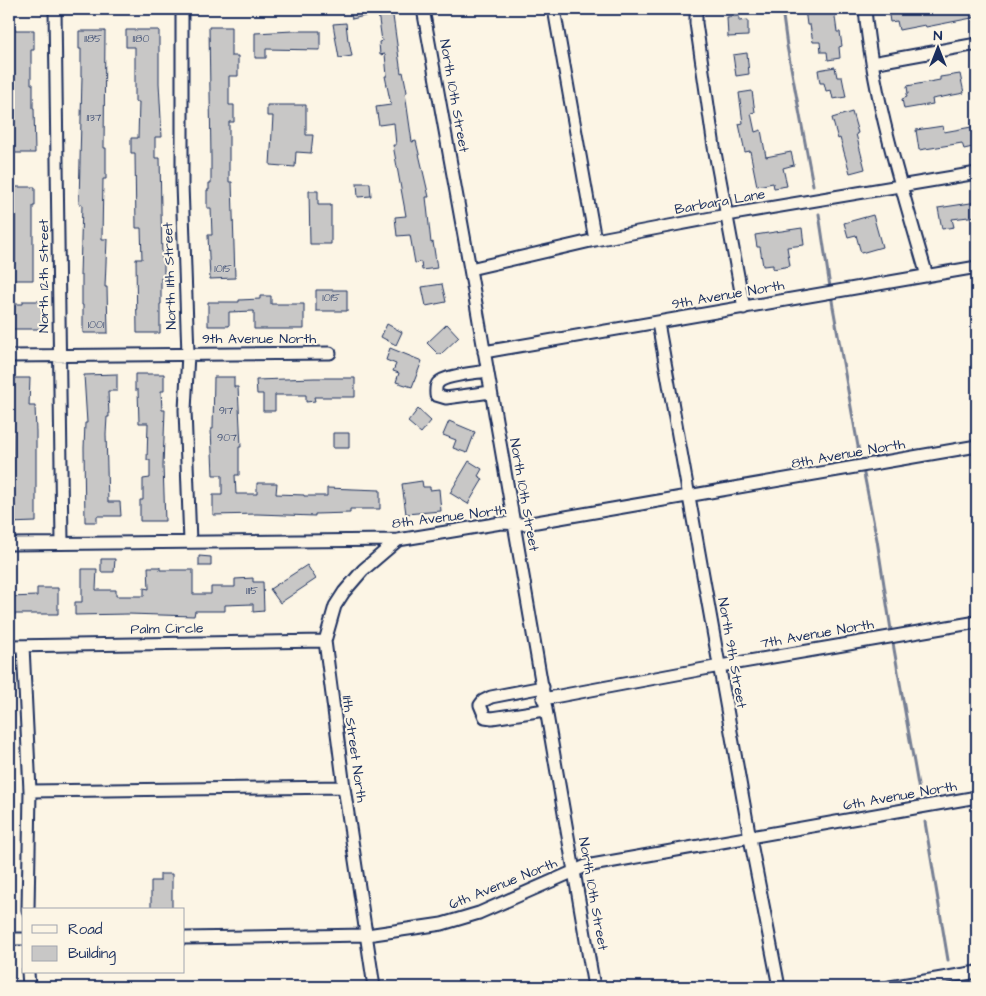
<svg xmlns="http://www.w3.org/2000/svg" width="986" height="996" viewBox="0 0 986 996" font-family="'Architects Daughter',sans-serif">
<rect width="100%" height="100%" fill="#fcf5e5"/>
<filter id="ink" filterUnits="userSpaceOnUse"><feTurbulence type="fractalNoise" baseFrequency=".02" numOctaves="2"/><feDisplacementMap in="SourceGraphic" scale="10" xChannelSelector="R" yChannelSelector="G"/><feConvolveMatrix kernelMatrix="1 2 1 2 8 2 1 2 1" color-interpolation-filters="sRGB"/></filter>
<g filter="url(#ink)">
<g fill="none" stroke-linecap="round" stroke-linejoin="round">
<!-- stream -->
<path stroke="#767f94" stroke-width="3" d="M782,9L787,46L813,185
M819,214L833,307L861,463
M863,469L877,540L894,649L919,791
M925,822L948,960"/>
</g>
<!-- building -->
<path fill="#c8c7c6" stroke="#1b2f5e" d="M350,9H392L401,73L403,72L407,92L405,93L412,142L416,141L429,197H426L431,243L433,242L437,268L422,270L421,262L415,263L410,235L397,236L395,217L406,216L393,145H396L394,123L379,125L376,107L391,105L385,76H387L385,54L380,55L379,42L382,41L378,13L352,19Z
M805,9H834L837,32H840L842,46L839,47L840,58L828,60L827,52H821L820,42H813L810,25H807Z
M888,9H943V10L977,9V17L926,27L925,25L899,30L897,21L890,22Z
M739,16V21L748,20V36L728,37L727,17Z
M346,23L348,41H349L352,56L339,58L333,24Z
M209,27H231V56H238V76H229V105H234V122H229V182H232L235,278L210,279L208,235H212L211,208H207V190H209V183H211V159Z
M9,30H34V50H31V84H33V108H34L35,153H12V127H9Z
M126,30H159V83L162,137H155V158H160L162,259H164V278H161V304H160V333H137L136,259H142L141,228H136L135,153H131V138H138L139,102H135V47H126Z
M79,31H105L104,148H106V179H103L102,239H107L105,287H107L108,333H83V305H82V276H80L82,204H79L82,76H81V49H79Z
M293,31H320V50L266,49V58H255V33Z
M747,53L749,74L736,76L733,55Z
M835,67L837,77H842L846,97L833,99L831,90L826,91L824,83H820L818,70Z
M960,74L964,93L932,99L933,104L904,109L902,99L907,97L906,94H908L907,86L940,80V77Z
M752,91L755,112L751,113L755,132L761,130L766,157L791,152L794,165L783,168L787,186L774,188L773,183L757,186L750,151L745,152L739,124L743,123L739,93Z
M267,105H306V135H313L311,153L296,152L295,167L270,165L273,116H267Z
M852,112L858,133L856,134L865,169L850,173L840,138L838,139L832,118Z
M943,126L944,132L977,126V146L964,149L962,143L919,150L916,130Z
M357,183H370L371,196L358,197Z
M9,187H35V206H33V280H9V261H15V206H9Z
M309,191H318V205H331V244H310Z
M977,202V216L952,219L954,227L942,229L938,208Z
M873,215L882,247L861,253L856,235L848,237L844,223Z
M802,228L804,245L787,247L790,266L773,269V265L763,266L760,247H757L755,235Z
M442,284L446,302L426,306L422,287Z
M316,290H347V311H316Z
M260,296H271V304H304V329H254V311L229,312V326H208V302H239V300L260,299Z
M23,301H42V329H9V304H23Z
M387,324L402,332L396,345L381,337Z
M447,324L459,337L441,354H438L427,343Z
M390,348L422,361L412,387L396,382L399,373L393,371L396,364L386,360Z
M117,374V391H108L109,417H107L106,434L108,502H120L121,516H97V522H85L84,448L85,423H87L84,375Z
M135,374H164V391H161L162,410H165L163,466L165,521H140V500H143V479L150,478V460H147L148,423H139L138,390H135Z
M214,377H234V387H238L241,447H239V475H235L236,494H257V483H277L276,494L304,495V496H327V488L380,490V509H350V513L315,514V516L257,514L213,515V495H222V475H213L211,429H213Z
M9,378H30L29,406H35L36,432V522L9,523V508H13V480L11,395L9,394Z
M314,378H355V397H314L315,401L306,402V395H275V411H263V394H257L256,380Z
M418,409L431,421L421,433L408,422Z
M449,421L475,432L467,453L453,448L456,440L443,435Z
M333,433H349V448H333Z
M469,461L482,469L478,476L483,479L468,504L450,493Z
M422,481L423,487H430V490L439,489L441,511L406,514L402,484Z
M199,556L211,557V566H199Z
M101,559H115L114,572H101Z
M307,565L316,579L280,603L270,589Z
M148,567H160V570H193V594H211V587H235V579L253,578V582H263L264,611L253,612V604L225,605V611H195L194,616L128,614L75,615V602H82V569H97L96,590H116V596H144V588L149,589Z
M37,588H58V614H9V597L37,596Z
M160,874H172V908H151V881H160Z"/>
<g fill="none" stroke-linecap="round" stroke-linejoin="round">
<defs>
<path id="street" d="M55,9L62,543
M182,9V184L188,354L185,410L190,542
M423,9L470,269L594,987
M554,9L595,240
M696,9V23L714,147L744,308
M865,9C873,100 902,188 927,276
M872,63L977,44
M470,269L595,240L727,215L977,173
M658,323L750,838L779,987
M484,352L977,267
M9,356L330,353
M487,371C476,373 445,375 438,383C435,386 436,391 436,395L446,398L491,392
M9,544L398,540L501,523L525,524L977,446
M9,646L325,641
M23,646L30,791L28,910
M543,687L491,697L483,701L480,705L485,717L492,718L545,710
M543,699L720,666L977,622
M30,791L344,787
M184,938L367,935L442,924L479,913L586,866L977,797
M9,939H24
M28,972L29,987
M374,987L344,787L325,641L335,606L344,592L363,570L398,540
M890,987L977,972"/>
</defs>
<!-- street casing -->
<use href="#street" stroke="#1b2f5e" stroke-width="15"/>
<!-- street -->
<use href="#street" stroke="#fcf5e5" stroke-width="11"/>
</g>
</g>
<g text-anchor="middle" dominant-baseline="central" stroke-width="4" stroke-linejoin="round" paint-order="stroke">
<!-- number labels -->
<g font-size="11" fill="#465578">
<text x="93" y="38">1185</text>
<text x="141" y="38">1180</text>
<text x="94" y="117">1137</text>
<text x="223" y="268">1015</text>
<text x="331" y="297">1015</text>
<text x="96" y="324">1001</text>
<text x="226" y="410">917</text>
<text x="227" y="437">907</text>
<text x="252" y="590">1115</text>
</g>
<!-- street labels -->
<g font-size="14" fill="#1b2f5e" stroke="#fcf5e5">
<text transform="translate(454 96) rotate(80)">North 10th Street</text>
<text transform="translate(720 202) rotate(-10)">Barbara Lane</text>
<text transform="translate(44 276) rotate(-90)">North 12th Street</text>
<text transform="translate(170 276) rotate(-92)">North 11th Street</text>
<text transform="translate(728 295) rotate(-10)">9th Avenue North</text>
<text x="259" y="339">9th Avenue North</text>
<text transform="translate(848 454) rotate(-10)">8th Avenue North</text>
<text transform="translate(524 495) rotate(80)">North 10th Street</text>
<text transform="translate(449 517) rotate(-7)">8th Avenue North</text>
<text transform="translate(167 629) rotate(-1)">Palm Circle</text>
<text transform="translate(817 634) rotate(-10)">7th Avenue North</text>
<text transform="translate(732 653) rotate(80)">North 9th Street</text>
<text transform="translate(354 749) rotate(82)">11th Street North</text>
<text transform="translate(900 796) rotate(-10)">6th Avenue North</text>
<text transform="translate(503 884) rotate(-22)">6th Avenue North</text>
<text transform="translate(593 894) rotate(80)">North 10th Street</text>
</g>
</g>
<!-- margin -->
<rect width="986" height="996" fill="none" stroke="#fcf5e5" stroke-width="30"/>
<rect x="15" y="15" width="956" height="966" fill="none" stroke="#1b2f5e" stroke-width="2" filter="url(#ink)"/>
<!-- legend -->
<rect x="22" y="908" width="162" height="65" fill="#fcf5e5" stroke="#a2a6af"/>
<rect x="32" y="925" width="25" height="8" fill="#fcf5e5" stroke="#a2a6af"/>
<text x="68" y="934" font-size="15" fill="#1b2f5e">Road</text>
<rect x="32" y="946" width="25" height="15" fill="#c8c7c6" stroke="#a2a6af"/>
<text x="68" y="958" font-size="15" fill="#1b2f5e">Building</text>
<!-- north arrow -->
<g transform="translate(938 48)" stroke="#fcf5e5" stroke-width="4" paint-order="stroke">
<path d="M0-4L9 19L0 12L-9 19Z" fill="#1b2f5e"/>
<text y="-8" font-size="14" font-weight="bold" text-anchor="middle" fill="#1b2f5e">N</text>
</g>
</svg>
